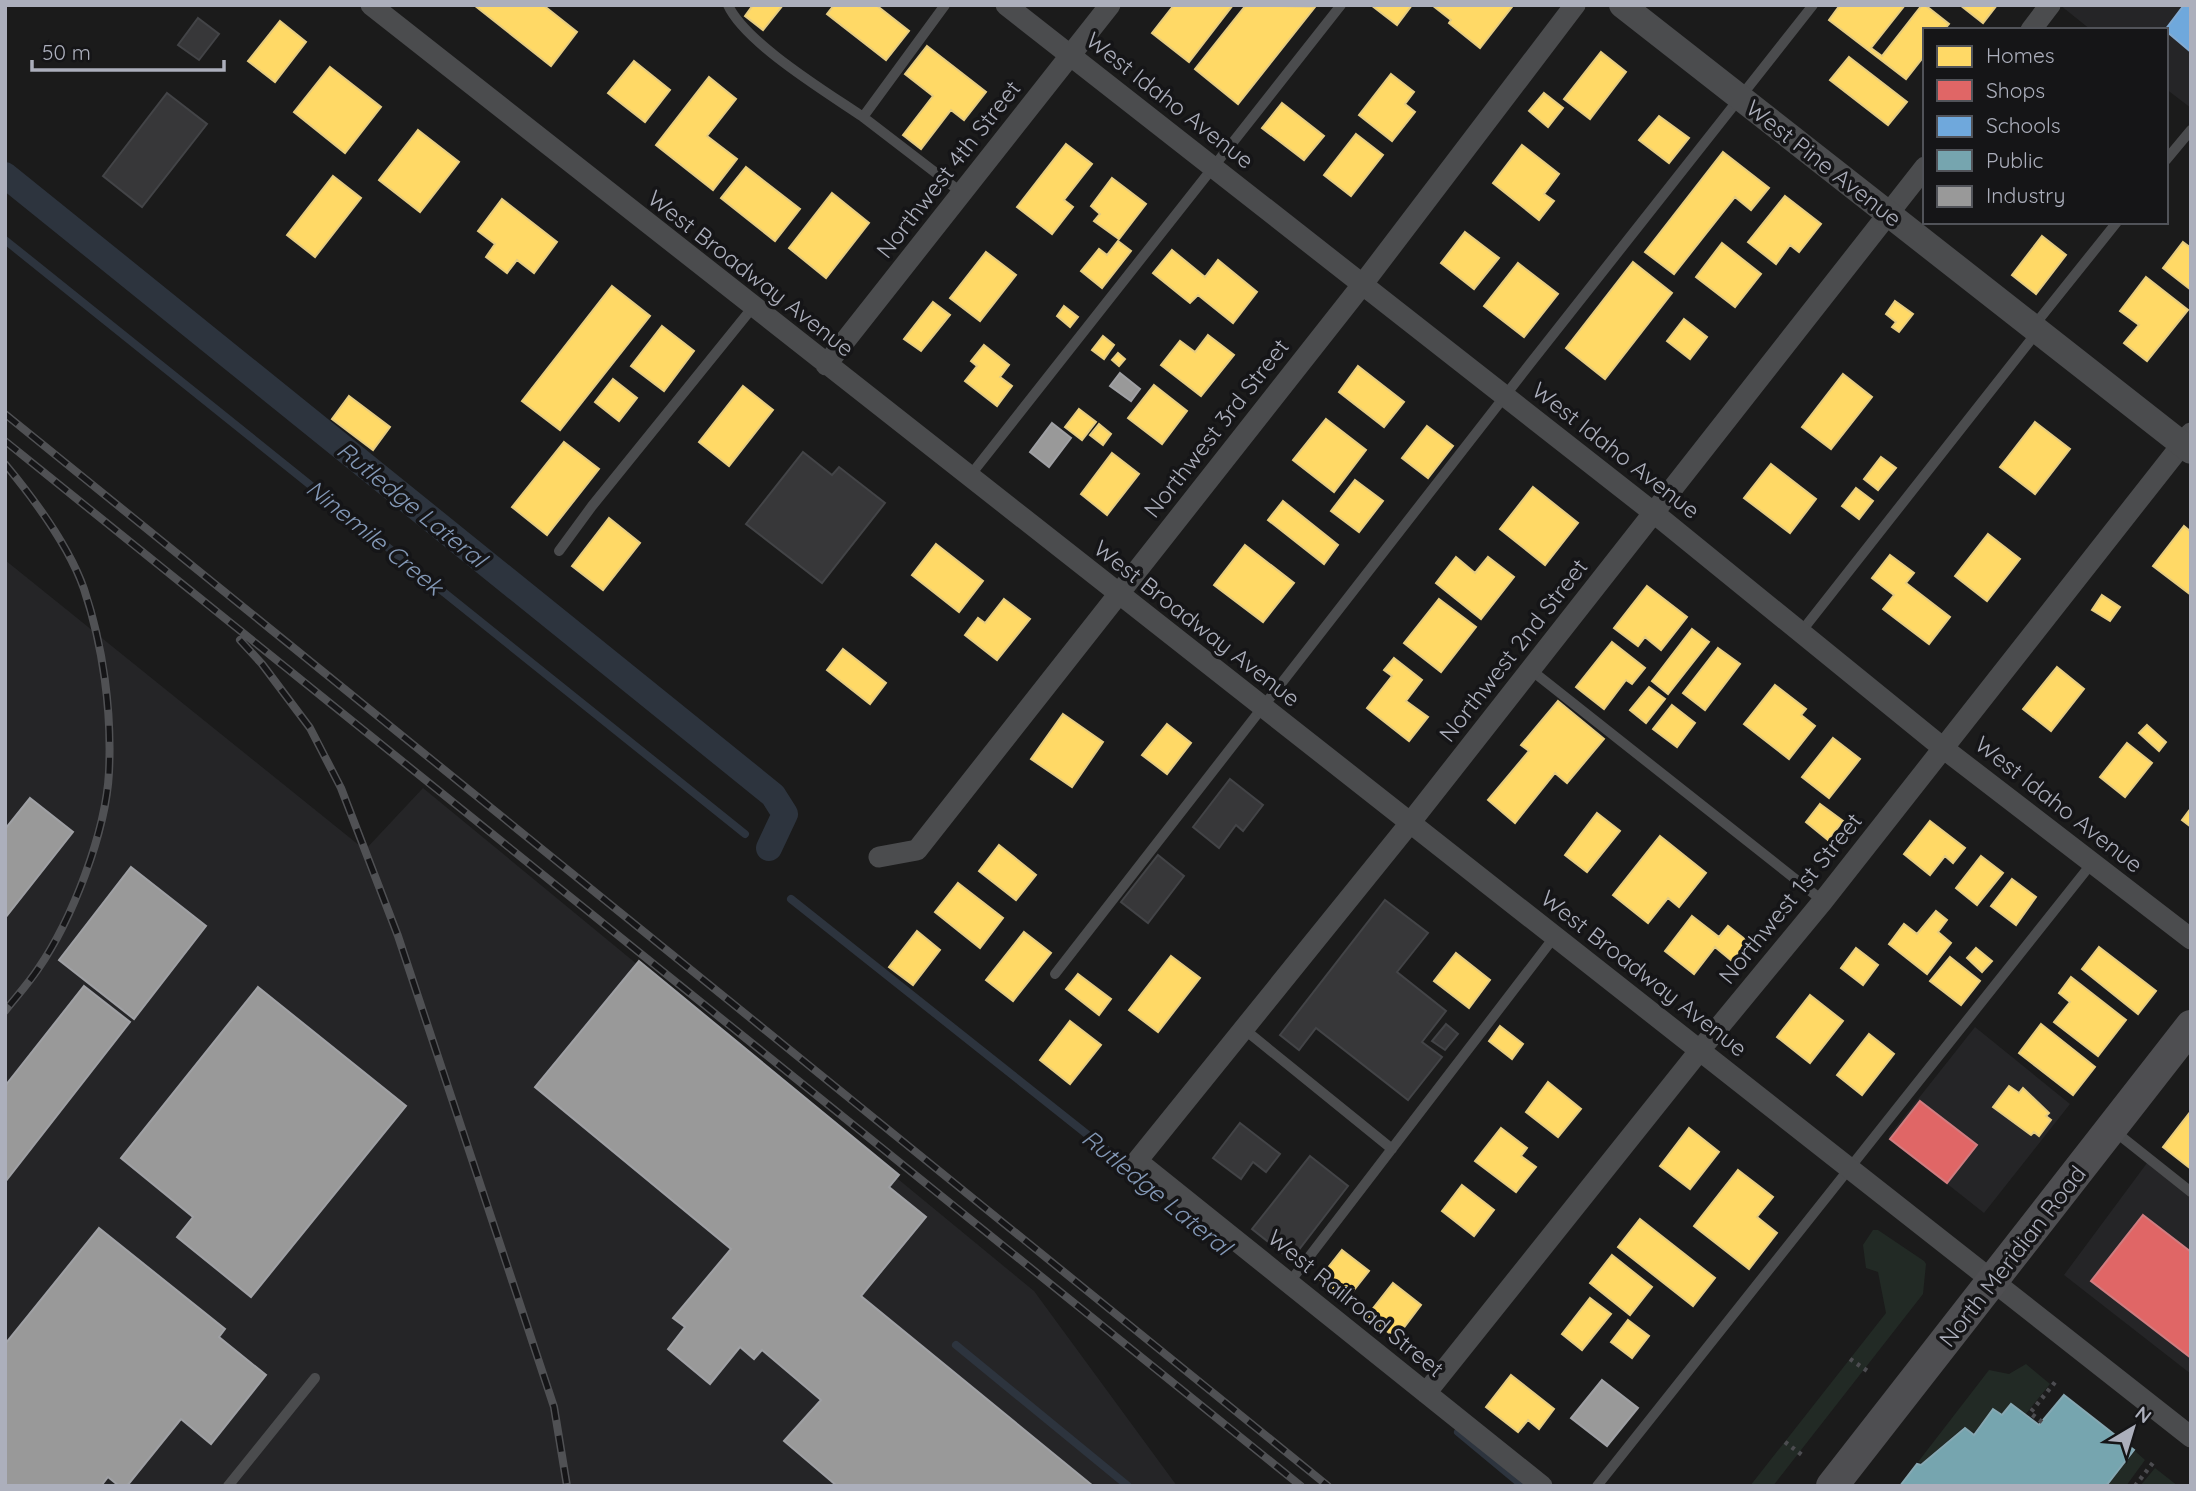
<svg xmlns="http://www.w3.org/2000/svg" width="2196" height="1491" viewBox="0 0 2196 1491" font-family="Quicksand,sans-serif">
<rect width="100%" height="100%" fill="#1b1b1b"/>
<!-- built -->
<path fill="#252527" d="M2060,5H2191V108L2166,89V30H2091Z
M5,560L365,850L423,788L1034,1291L1177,1486H5Z
M1975,1027L2070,1104L1984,1213L1888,1137Z
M2147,1163L2191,1197V1374L2064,1275Z"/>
<!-- green -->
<path fill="#222a25" d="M1873,1230H1878L1924,1261L1926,1264L1923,1294L1773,1486H1750L1886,1313L1878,1272L1866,1268L1863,1245Z
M2026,1364L2050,1384L2025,1415L2011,1404L2002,1415L1993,1408L1974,1433L1964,1427L1922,1463L1918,1462L1989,1370L2009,1374Z
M2135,1451L2145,1460L2126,1486H2107Z
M2155,1468L2178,1486H2140Z"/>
<!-- homes -->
<path fill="#ffd966" stroke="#e6cc80" stroke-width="2" d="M474,5H543L577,32L551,66Z
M753,5H783L763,30L745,16Z
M834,5H876L909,31L886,60L827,14Z
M1174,5H1233L1189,62L1152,33Z
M1246,5L1315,7L1238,104L1195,69Z
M1371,5H1412L1397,25Z
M1432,5H1511L1512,7L1480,48L1449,23L1451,20Z
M1840,5H1905L1871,48L1882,56L1922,5H1925L1949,24L1944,30H1925V55L1906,79L1829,20Z
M1960,5H1997L1983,23Z
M280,21L306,42L275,82L248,61Z
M927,46L986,92L964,120L951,110L921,149L903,135L933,96L905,74Z
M1601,52L1626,72L1590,119L1564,99Z
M1849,57L1907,102L1888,125L1830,80Z
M634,61L670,90L645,122L608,93Z
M330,67L381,107L345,153L294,112Z
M1391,74L1414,92L1405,104L1415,112L1392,141L1359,115Z
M709,77L736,99L707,136L737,159L713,190L656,145Z
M1544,93L1563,108L1548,127L1529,111Z
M1282,103L1324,136L1304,160L1262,128Z
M1659,116L1689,138L1669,163L1639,140Z
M418,130L459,162L420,212L379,180Z
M1356,134L1383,155L1351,196L1324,175Z
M1066,144L1092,164L1064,200L1073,207L1052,234L1017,207Z
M1522,145L1559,174L1544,194L1554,201L1539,220L1493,183Z
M1723,152L1769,188L1751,210L1735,197L1674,274L1645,252Z
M746,167L800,209L775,241L721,198Z
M333,176L361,198L315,257L287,235Z
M1112,178L1146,204L1119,239L1094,221L1100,214L1091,206Z
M832,193L869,223L826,278L789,248Z
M1785,196L1821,224L1799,252L1790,245L1776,264L1748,242Z
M502,199L557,242L534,273L517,260L507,273L486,257L495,244L478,231Z
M1465,232L1499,258L1474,289L1441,263Z
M2042,236L2066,255L2036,294L2012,275Z
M1118,241L1131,251L1102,288L1081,271L1099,249L1107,255Z
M2183,242L2191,248V290L2163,268Z
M1722,243L1761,274L1735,307L1696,277Z
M1172,250L1205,277L1218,260L1257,292L1233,323L1198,295L1190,303L1153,273Z
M986,252L1016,275L980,321L950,298Z
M1633,262L1672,293L1605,379L1566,348Z
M1518,263L1558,294L1524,337L1484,306Z
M2146,277L2188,310L2147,361L2124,343L2139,325L2120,311Z
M612,286L650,316L560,430L522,401Z
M1895,301L1913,314L1899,332L1892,327L1896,322L1886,314Z
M933,302L950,315L921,351L904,339Z
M1064,306L1078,317L1070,327L1057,316Z
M1684,319L1707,337L1690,359L1667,341Z
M662,326L694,351L664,391L631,366Z
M1208,335L1234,355L1201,396L1161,365L1180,341L1195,352Z
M1103,336L1114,345L1104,359L1092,350Z
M984,345L1009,365L1000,377L1012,386L997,406L965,381L977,366L971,361Z
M1118,353L1125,359L1119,366L1112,360Z
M1358,366L1404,402L1384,427L1339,392Z
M1843,374L1872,397L1831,449L1802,427Z
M613,379L637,398L619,421L595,402Z
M1154,385L1187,411L1162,444L1128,418Z
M743,386L773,410L729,466L699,442Z
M349,396L390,427L373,450L332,419Z
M1079,409L1096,422L1082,440L1065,427Z
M1326,419L1366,450L1334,492L1293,460Z
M2035,422L2070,449L2035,494L2000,467Z
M1099,424L1111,434L1103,445L1090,435Z
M1427,426L1453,446L1428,478L1402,458Z
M564,442L599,469L547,535L512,507Z
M1112,453L1139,474L1107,515L1081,494Z
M1881,457L1896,468L1878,490L1864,479Z
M1771,464L1816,499L1790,533L1744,498Z
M1355,480L1383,501L1359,532L1331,511Z
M1533,487L1578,523L1545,565L1500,529Z
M1856,488L1873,501L1859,519L1842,506Z
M1283,501L1338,545L1324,564L1268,520Z
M609,518L640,543L603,590L572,566Z
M2184,526L2191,532V595L2153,566Z
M1988,534L2020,559L1987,601L1955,576Z
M936,544L983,581L959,612L912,575Z
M1245,545L1294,583L1263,622L1214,585Z
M1890,555L1914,573L1906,583L1950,617L1929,644L1883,609L1894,595L1872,578Z
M1456,557L1475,573L1488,557L1514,577L1481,619L1436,583Z
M1647,586L1687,617L1661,650L1645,637L1638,646L1614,628Z
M2102,595L2120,607L2110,621L2092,610Z
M1004,599L1030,619L997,660L965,635L978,618L985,623Z
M1439,599L1476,627L1441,672L1404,643Z
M1692,629L1709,642L1668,694L1652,681Z
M1612,642L1645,668L1632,684L1626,680L1604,709L1576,687Z
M1718,648L1740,664L1705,710L1683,693Z
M843,649L886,683L870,704L827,670Z
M1394,658L1422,680L1406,701L1428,717L1409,741L1367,708L1392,676L1384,670Z
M2057,667L2084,689L2051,731L2023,709Z
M1775,685L1806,709L1801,715L1815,726L1789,759L1744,724Z
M1649,687L1665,699L1646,723L1630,710Z
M1558,701L1604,739L1567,783L1555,773L1515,823L1488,800L1529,751L1521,745Z
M1672,705L1695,723L1677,747L1653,729Z
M1063,714L1103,742L1072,787L1031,759Z
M1167,724L1191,743L1167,774L1142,755Z
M2147,725L2166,742L2159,751L2139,733Z
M1833,738L1860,759L1829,798L1802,777Z
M2127,743L2152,763L2125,797L2100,777Z
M1820,804L1843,821L1828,840L1806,822Z
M2191,808V827L2182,820Z
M1597,813L1620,831L1587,872L1565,855Z
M1930,821L1965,848L1953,863L1945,856L1930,875L1904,854Z
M1660,836L1706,873L1679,907L1668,898L1648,923L1613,895Z
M999,845L1036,875L1016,900L979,871Z
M1981,856L2003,873L1977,905L1956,888Z
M2012,879L2036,897L2016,925L1991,906Z
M958,883L1003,918L980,948L935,912Z
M1936,911L1947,920L1938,932L1951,943L1927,974L1889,944L1904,924L1917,934Z
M1692,916L1719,937L1728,926L1747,941L1732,961L1715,947L1694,974L1665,951Z
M917,931L940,950L913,985L889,967Z
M1024,932L1051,953L1013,1001L986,980Z
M2099,947L2156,991L2138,1014L2082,969Z
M1856,948L1878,965L1863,985L1841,968Z
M1976,948L1992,961L1982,972L1967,958Z
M1456,953L1490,980L1469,1008L1434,981Z
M1171,956L1200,978L1158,1032L1129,1010Z
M1950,957L1980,981L1961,1005L1930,981Z
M1078,974L1111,999L1099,1015L1066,989Z
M2071,977L2126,1020L2098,1056L2054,1022L2070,1002L2059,993Z
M1810,995L1843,1021L1810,1063L1777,1037Z
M1070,1021L1101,1045L1070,1084L1040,1060Z
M2041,1024L2095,1067L2073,1095L2019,1053Z
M1500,1026L1523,1044L1512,1059L1489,1041Z
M1869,1034L1894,1054L1862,1095L1837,1075Z
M1548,1082L1581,1109L1558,1137L1526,1112Z
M2009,1086L2019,1093L2023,1088L2049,1113L2046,1116L2051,1120L2039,1136L2034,1132L2031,1135L1993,1107Z
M2191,1111V1169L2163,1147Z
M1501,1128L1527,1148L1521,1156L1536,1167L1516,1192L1475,1161Z
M1689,1128L1719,1152L1690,1189L1660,1166Z
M1738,1170L1773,1197L1757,1217L1777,1233L1749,1269L1694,1226Z
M1462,1185L1494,1210L1474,1236L1442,1211Z
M1640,1219L1715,1278L1693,1306L1618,1247Z
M1342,1250L1369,1271L1346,1300L1319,1279Z
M1612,1255L1652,1287L1630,1315L1590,1283Z
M1393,1283L1421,1305L1396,1338L1367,1316Z
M1590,1298L1611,1314L1582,1350L1562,1334Z
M1628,1320L1649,1336L1632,1358L1611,1342Z
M1511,1375L1554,1409L1539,1429L1528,1420L1518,1432L1486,1407Z"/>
<!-- shops -->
<path fill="#e06666" stroke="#d07c80" stroke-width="2" d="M1920,1101L1977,1145L1947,1183L1890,1139Z
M2143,1215L2191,1252V1358L2091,1281Z"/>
<!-- schools -->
<path fill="#6fa8dc" stroke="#81aad2" stroke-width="2" d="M2184,5H2191V52L2165,30Z"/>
<!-- public -->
<path fill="#76a5af" stroke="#86a8b3" stroke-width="2" d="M2064,1395L2134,1450L2106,1486H1900L1917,1464L1921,1465L1965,1428L1974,1435L1993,1409L2002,1415L2011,1404L2039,1425Z"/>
<!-- industry -->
<path fill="#999" stroke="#9fa0a4" stroke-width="2" d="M1120,373L1140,389L1131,401L1110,386Z
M1052,423L1071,438L1049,467L1030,452Z
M30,798L73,832L5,918V829Z
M131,867L206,926L134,1019L59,960Z
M639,961L899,1175L889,1187L926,1217L861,1296L1093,1486H837L784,1441L821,1400L762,1350L754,1359L740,1347L710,1384L668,1349L685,1327L673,1318L731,1249L535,1087Z
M84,986L130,1022L5,1182V1086Z
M258,987L406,1106L251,1297L177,1237L193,1217L121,1158Z
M99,1228L225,1329L219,1337L266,1375L211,1444L181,1419L127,1486H119L108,1477L101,1486H5V1344Z
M1602,1380L1638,1408L1607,1446L1571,1418Z"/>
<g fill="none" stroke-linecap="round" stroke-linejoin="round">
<!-- stream -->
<path stroke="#2d343e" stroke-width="8" d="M5,240L745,834
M791,899L1137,1174
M956,1345L1128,1486
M1458,1432L1523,1486"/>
<!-- canal -->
<path stroke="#2d343e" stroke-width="26" d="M5,175L773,795L785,814L769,848"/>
</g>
<!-- building -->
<path fill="#373739" stroke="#434447" stroke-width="2" d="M198,18L219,34L199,60L178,45Z
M167,93L207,124L142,207L103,176Z
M803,452L832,475L839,467L885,503L822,583L746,524Z
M1230,779L1263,805L1243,831L1236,825L1219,848L1193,827Z
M1158,855L1184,876L1148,923L1121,902Z
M1385,900L1428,933L1397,972L1446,1011L1422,1042L1442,1057L1408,1100L1316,1028L1299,1050L1280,1035Z
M1446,1024L1458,1034L1445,1050L1432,1041Z
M1240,1123L1280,1154L1266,1172L1253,1162L1241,1179L1213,1158Z
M1310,1156L1348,1186L1291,1260L1252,1229Z"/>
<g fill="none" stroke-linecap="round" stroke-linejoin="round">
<!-- path -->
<path stroke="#4c4c50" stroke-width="4.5" stroke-dasharray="3.5 5" stroke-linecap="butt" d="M1850,1359L1869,1372
M2042,1422L2030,1413L2056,1381
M1785,1442L1802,1455
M2135,1486L2155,1460"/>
<!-- service -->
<path stroke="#4b4c4e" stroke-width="10" d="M728,5C745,43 828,93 863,117L945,5
M863,117L962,193
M2166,160L2191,130
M2033,327L2117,222
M969,477L1341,5
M559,551L592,506L753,307
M1801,632L2037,332
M1531,670L1823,901
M1055,974L1529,365L1813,5
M1244,1029L1392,1149
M2113,1130L2191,1192
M1289,1283L1555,936
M228,1486L315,1378
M1597,1486L2092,863"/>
<!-- minor -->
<path stroke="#4b4c4e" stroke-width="21" d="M371,5L2191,1437
M1006,5L1654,513L1943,748L2191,939
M2031,30L2050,5
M826,365L1110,5
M879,857L917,850L1362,285L1575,5
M1426,1393L1700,1050L1823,901L2191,433
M1542,1486L1137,1161L1410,823L1925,167"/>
<!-- tertiary -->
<path stroke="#4b4c4e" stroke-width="26" d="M1622,5L2191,451"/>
<!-- primary -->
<path stroke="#4e4e51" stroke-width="32" d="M1832,1486L2191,1026"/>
<defs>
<path id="rail" d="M5,414L1328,1486
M5,441L1301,1486
M5,464C34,499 69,546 84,589C103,646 112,711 109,772C106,832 72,920 38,969C28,984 16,997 5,1011
M240,640L262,664L310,728L341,788L398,936L554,1407L567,1486"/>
</defs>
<!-- rail casing -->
<use href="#rail" stroke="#505154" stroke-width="8"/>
<!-- rail -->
<use href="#rail" stroke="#151517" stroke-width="5" stroke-dasharray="16" stroke-linecap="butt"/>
</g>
<g text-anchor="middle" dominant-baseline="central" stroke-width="7" stroke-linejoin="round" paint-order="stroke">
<!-- street labels -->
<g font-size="23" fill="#acafbc" stroke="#151517">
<text transform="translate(1170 100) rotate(38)">West Idaho Avenue</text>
<text transform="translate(1824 163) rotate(38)">West Pine Avenue</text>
<text transform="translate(948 169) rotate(-52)">Northwest 4th Street</text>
<text transform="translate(751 273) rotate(38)">West Broadway Avenue</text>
<text transform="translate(1216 428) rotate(-52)">Northwest 3rd Street</text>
<text transform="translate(1616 450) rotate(38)">West Idaho Avenue</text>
<text transform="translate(1197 623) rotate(38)">West Broadway Avenue</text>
<text transform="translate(1513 650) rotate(-52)">Northwest 2nd Street</text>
<text transform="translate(2059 804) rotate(38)">West Idaho Avenue</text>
<text transform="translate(1790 898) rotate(-51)">Northwest 1st Street</text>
<text transform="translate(1644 973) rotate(38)">West Broadway Avenue</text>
<text transform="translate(2012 1256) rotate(-52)">North Meridian Road</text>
<text transform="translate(1356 1303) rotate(39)">West Railroad Street</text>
</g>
<!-- water labels -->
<g font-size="24" font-style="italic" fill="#8398b6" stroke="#151517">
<text transform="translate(412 504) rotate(39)">Rutledge Lateral</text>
<text transform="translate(375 537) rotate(39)">Ninemile Creek</text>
<text transform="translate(1157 1192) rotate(39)">Rutledge Lateral</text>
</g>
</g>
<!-- border -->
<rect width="2196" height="1491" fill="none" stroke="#acafbc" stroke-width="14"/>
<!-- legend -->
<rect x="1923" y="28" width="245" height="196" fill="#151517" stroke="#515359" stroke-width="2"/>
<rect x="1937" y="46" width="35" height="21" fill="#ffd966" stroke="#515359" stroke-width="2"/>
<text x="1986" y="63" font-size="21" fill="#acafbc">Homes</text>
<rect x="1937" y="80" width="35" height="21" fill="#e06666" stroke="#515359" stroke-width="2"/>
<text x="1986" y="98" font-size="21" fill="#acafbc">Shops</text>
<rect x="1937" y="116" width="35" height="21" fill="#6fa8dc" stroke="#515359" stroke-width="2"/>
<text x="1986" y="133" font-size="21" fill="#acafbc">Schools</text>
<rect x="1937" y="150" width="35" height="21" fill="#76a5af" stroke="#515359" stroke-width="2"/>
<text x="1986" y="168" font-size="21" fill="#acafbc">Public</text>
<rect x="1937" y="186" width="35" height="21" fill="#999999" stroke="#515359" stroke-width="2"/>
<text x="1986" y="203" font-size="21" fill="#acafbc">Industry</text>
<!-- north arrow -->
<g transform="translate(2133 1428) rotate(38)" stroke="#151517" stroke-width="5" paint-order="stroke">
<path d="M0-5L12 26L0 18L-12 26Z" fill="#acafbc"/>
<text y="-10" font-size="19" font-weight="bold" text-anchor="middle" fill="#acafbc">N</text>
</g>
<!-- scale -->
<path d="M32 60v10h192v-10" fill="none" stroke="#acafbc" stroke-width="3.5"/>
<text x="42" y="60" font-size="21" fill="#acafbc" stroke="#151517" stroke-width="5" paint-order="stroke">50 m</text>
</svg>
